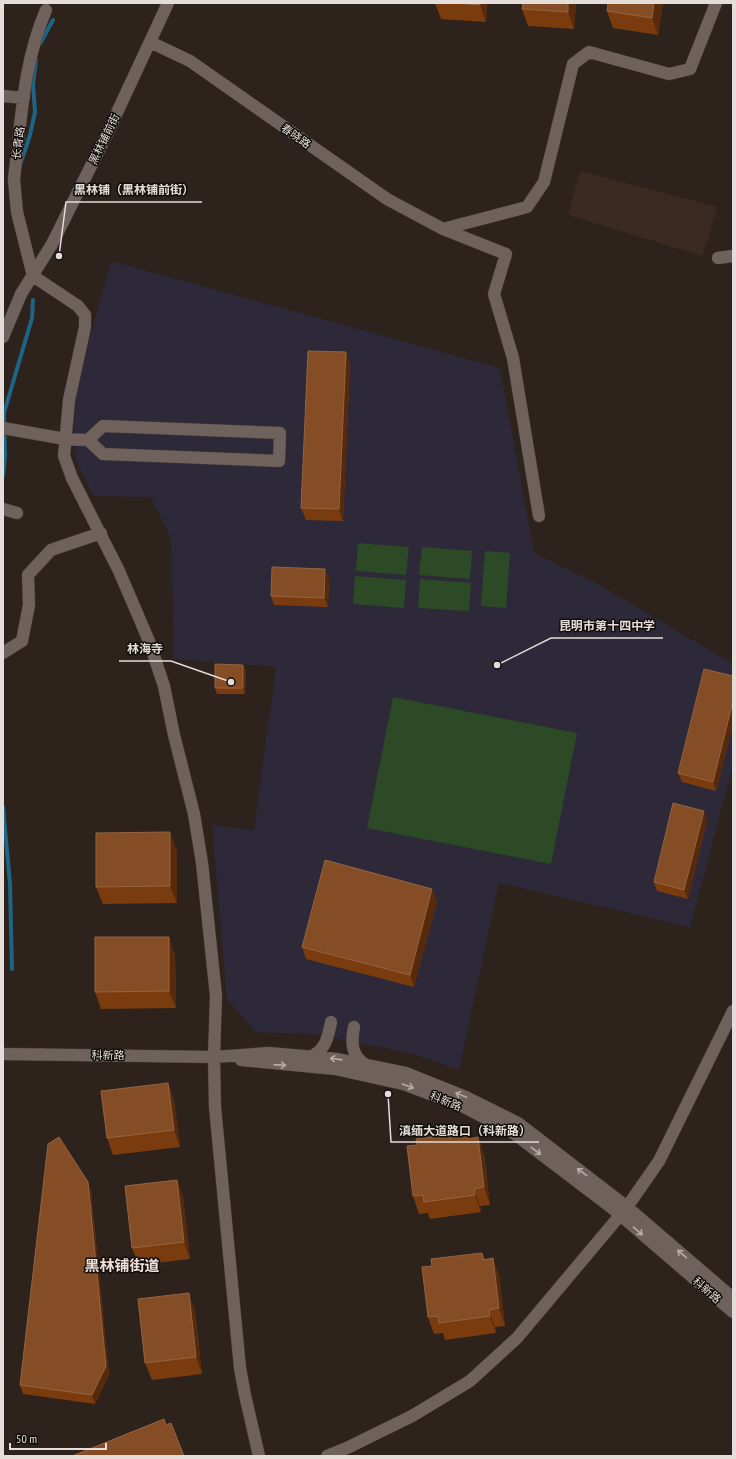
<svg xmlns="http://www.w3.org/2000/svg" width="736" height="1459" viewBox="0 0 736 1459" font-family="'PT Sans Narrow','Noto Sans SC',sans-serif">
<rect width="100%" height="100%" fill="#2d221c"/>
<!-- built -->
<path fill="#3a2a22" d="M580,171L717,207L703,256L568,215Z"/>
<!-- education -->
<path fill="#2e2939" d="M111,261L500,368L534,553L594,582L733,664V766L690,927L499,883L459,1070L414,1054L371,1045L311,1034L256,1032L227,999L212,825L254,830L276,667L174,659L171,539L151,497L94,496L76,461L74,421L76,389Z"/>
<!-- green -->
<path fill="#2c4a26" d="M358,543L409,547L406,575L356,571Z
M422,547L472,551L470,579L419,575Z
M485,551L510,553L506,608L481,606Z
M355,576L406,580L404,608L353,604Z
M420,579L471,583L469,611L418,608Z
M393,697L577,733L551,864L367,828Z"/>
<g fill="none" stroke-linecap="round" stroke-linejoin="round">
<!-- stream -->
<path stroke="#1e6485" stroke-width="4" d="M40,44L53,20
M21,162L30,135L35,112L33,84L36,60
M3,476L5,456L4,413L32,318L33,300
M3,807L10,884L12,969"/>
<defs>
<path id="minor" d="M46,10C23,63 21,123 14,179L17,212L33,276L78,306L85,315V327L69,400L64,456L72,478L119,571L149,641L164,686L174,735L194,814L202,863L216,996L214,1057L215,1107L240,1368L245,1395L259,1456
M150,42L190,61L387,199L443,229L506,254L494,294L513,358L539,516
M3,96L24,98
M443,229L527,207L544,182L573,64L589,52L669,74L690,69L716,3
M718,258L733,256
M3,337L21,294L52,244L107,134L168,3
M103,426L280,433L279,461L103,454L88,440Z
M3,428L65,439L88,440
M3,509L17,513
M3,653L22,641L29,605L28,575L51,550L101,533
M354,1027C351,1042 351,1056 366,1065
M3,1054L214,1057L269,1053L337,1059L406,1073L466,1097L518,1123L627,1207L733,1298
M310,1057C326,1050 328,1037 331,1022
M241,1060L335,1069L403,1084L462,1106L512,1132L612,1208L733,1312
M327,1456L349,1447L412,1416L470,1381L517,1338L627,1207L659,1161L733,1011"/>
</defs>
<!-- minor casing -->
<use href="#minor" stroke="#473d39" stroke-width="13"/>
<!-- minor -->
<use href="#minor" stroke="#6f625c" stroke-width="12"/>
</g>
<!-- wall -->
<path fill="#7a3c0f" d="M435,3H487L486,22L441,19Z
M576,3L574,29L528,26L522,9Z
M663,3L658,35L613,28L607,11Z
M346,352L350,364L343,521L306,520L301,508Z
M329,578L328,607L274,605L271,596Z
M243,665L246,671L245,694H217L215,688Z
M733,676V724L716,791L682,782L678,773Z
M707,820L688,899L657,891L654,882Z
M177,850V903L103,904L96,887Z
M437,901L414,987L306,959L302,947Z
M175,954L176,1008L101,1009L95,992Z
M168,1083L174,1100L180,1147L113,1155L107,1138Z
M467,1132L469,1138L484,1154L490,1205L480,1206L481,1212L430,1219L428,1213L419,1214L413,1196Z
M177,1180L183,1197L190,1259L139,1265L132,1248Z
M91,1191L109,1375L95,1404L23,1394L20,1385Z
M482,1253L485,1259L499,1275L505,1326L495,1327L496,1333L445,1340L443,1333L434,1334L428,1317L432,1266Z
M195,1311L202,1374L152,1380L145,1363Z"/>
<!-- shaded-wall -->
<path fill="#562a0b" d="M480,3H487L486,22L480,5Z
M568,3H576L574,29L568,12Z
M654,3H663L658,35L652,18Z
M346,352L350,364L343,521L339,509Z
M325,569L329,578L328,607L324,598Z
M243,665L246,671L245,694L243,688Z
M733,701V724L716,791L713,782Z
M704,811L707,820L688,899L684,890Z
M170,832L177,850V903L170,886Z
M432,889L437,901L414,987L410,975Z
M169,937L175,954L176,1008L169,991Z
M168,1083L174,1100L180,1147L174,1130Z
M478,1137L484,1154L490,1205L484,1187Z
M177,1180L183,1197L190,1259L184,1242Z
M88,1182L91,1191L109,1375L95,1404L92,1395Z
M474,1189L480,1206L481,1212L475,1195Z
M493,1258L499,1275L505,1326L499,1308Z
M189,1293L195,1311L202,1374L196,1357Z
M489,1310L495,1327L496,1333L490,1316Z"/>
<!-- building -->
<path fill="#854d25" stroke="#946441" d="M456,3H480V5Z
M523,3H568V12L522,9Z
M608,3H654L652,18L607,11Z
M308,351L346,352L339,509L301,508Z
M272,567L325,569L324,598L271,596Z
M215,664L243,665V688H215Z
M704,669L733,676V701L713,782L678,773Z
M673,803L704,811L684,890L654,882Z
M170,832V886L96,887V833Z
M325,860L432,889L410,975L302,947Z
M95,937H169V991L95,992Z
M168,1083L174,1130L107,1138L101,1091Z
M467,1132L468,1139L478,1137L484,1187L474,1189L475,1195L424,1202L423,1195L413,1196L407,1146L417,1145L416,1139Z
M59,1137L88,1182L106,1366L92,1395L20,1385L48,1144Z
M177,1180L184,1242L132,1248L125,1186Z
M482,1253L483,1260L493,1258L499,1308L489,1310L490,1316L439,1323L438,1316L428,1317L422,1267L432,1266L431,1259Z
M189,1293L196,1357L145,1363L138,1299Z
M164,1419L166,1425L171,1423L184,1456H72Z"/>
<!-- one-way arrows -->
<defs><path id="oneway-shaft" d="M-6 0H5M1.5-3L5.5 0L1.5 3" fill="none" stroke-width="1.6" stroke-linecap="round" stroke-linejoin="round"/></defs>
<g stroke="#b5aca7">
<use href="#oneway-shaft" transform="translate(336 1059) rotate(-172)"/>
<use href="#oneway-shaft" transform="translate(280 1065) rotate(4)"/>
<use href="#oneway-shaft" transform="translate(408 1086) rotate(20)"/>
<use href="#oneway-shaft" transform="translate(461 1095) rotate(-158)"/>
<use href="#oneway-shaft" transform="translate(536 1151) rotate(37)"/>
<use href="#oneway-shaft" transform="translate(582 1172) rotate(-143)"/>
<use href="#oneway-shaft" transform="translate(638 1231) rotate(41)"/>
<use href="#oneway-shaft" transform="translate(682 1254) rotate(-139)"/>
</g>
<g text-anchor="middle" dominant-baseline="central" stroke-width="3" stroke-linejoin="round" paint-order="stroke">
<!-- street labels -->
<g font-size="11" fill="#e4ddd9" stroke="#110d0a">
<text transform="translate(296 136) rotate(35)">春晓路</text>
<text transform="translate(104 139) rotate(-64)">黑林铺前街</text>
<text transform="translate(18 143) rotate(-82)">长青路</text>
<text transform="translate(108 1055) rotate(1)">科新路</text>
<text transform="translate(446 1101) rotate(22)">科新路</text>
<text transform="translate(707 1290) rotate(41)">科新路</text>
</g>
<!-- district labels -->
<g font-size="15" font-weight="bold" fill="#f0e0d9" stroke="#110d0a">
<text x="122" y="1265">黑林铺街道</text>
</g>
</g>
<!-- callouts -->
<path fill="none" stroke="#e4ddd9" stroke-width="1.5" d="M59 256L66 202H202M497 665L551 638H663M231 682L171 661H119M388 1094L391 1142H539"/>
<g fill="#e4ddd9" stroke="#110d0a" stroke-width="1.5">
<circle cx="59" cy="256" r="4"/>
<circle cx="497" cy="665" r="4"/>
<circle cx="231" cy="682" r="4"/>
<circle cx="388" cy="1094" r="4"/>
</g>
<g font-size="12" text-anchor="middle" font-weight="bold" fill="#e4ddd9" stroke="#110d0a" stroke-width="3" stroke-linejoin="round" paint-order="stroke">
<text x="134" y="194">黑林铺（黑林铺前街）</text>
<text x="607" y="630">昆明市第十四中学</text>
<text x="145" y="653">林海寺</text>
<text x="465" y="1135">滇缅大道路口（科新路）</text>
</g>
<!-- border -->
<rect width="736" height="1459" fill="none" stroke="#e4ddd9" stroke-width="8"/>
<!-- scale -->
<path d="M10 1443v6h96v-6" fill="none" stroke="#e4ddd9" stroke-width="2"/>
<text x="16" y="1443" font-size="12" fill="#e4ddd9" stroke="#110d0a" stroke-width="3" paint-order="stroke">50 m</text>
</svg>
